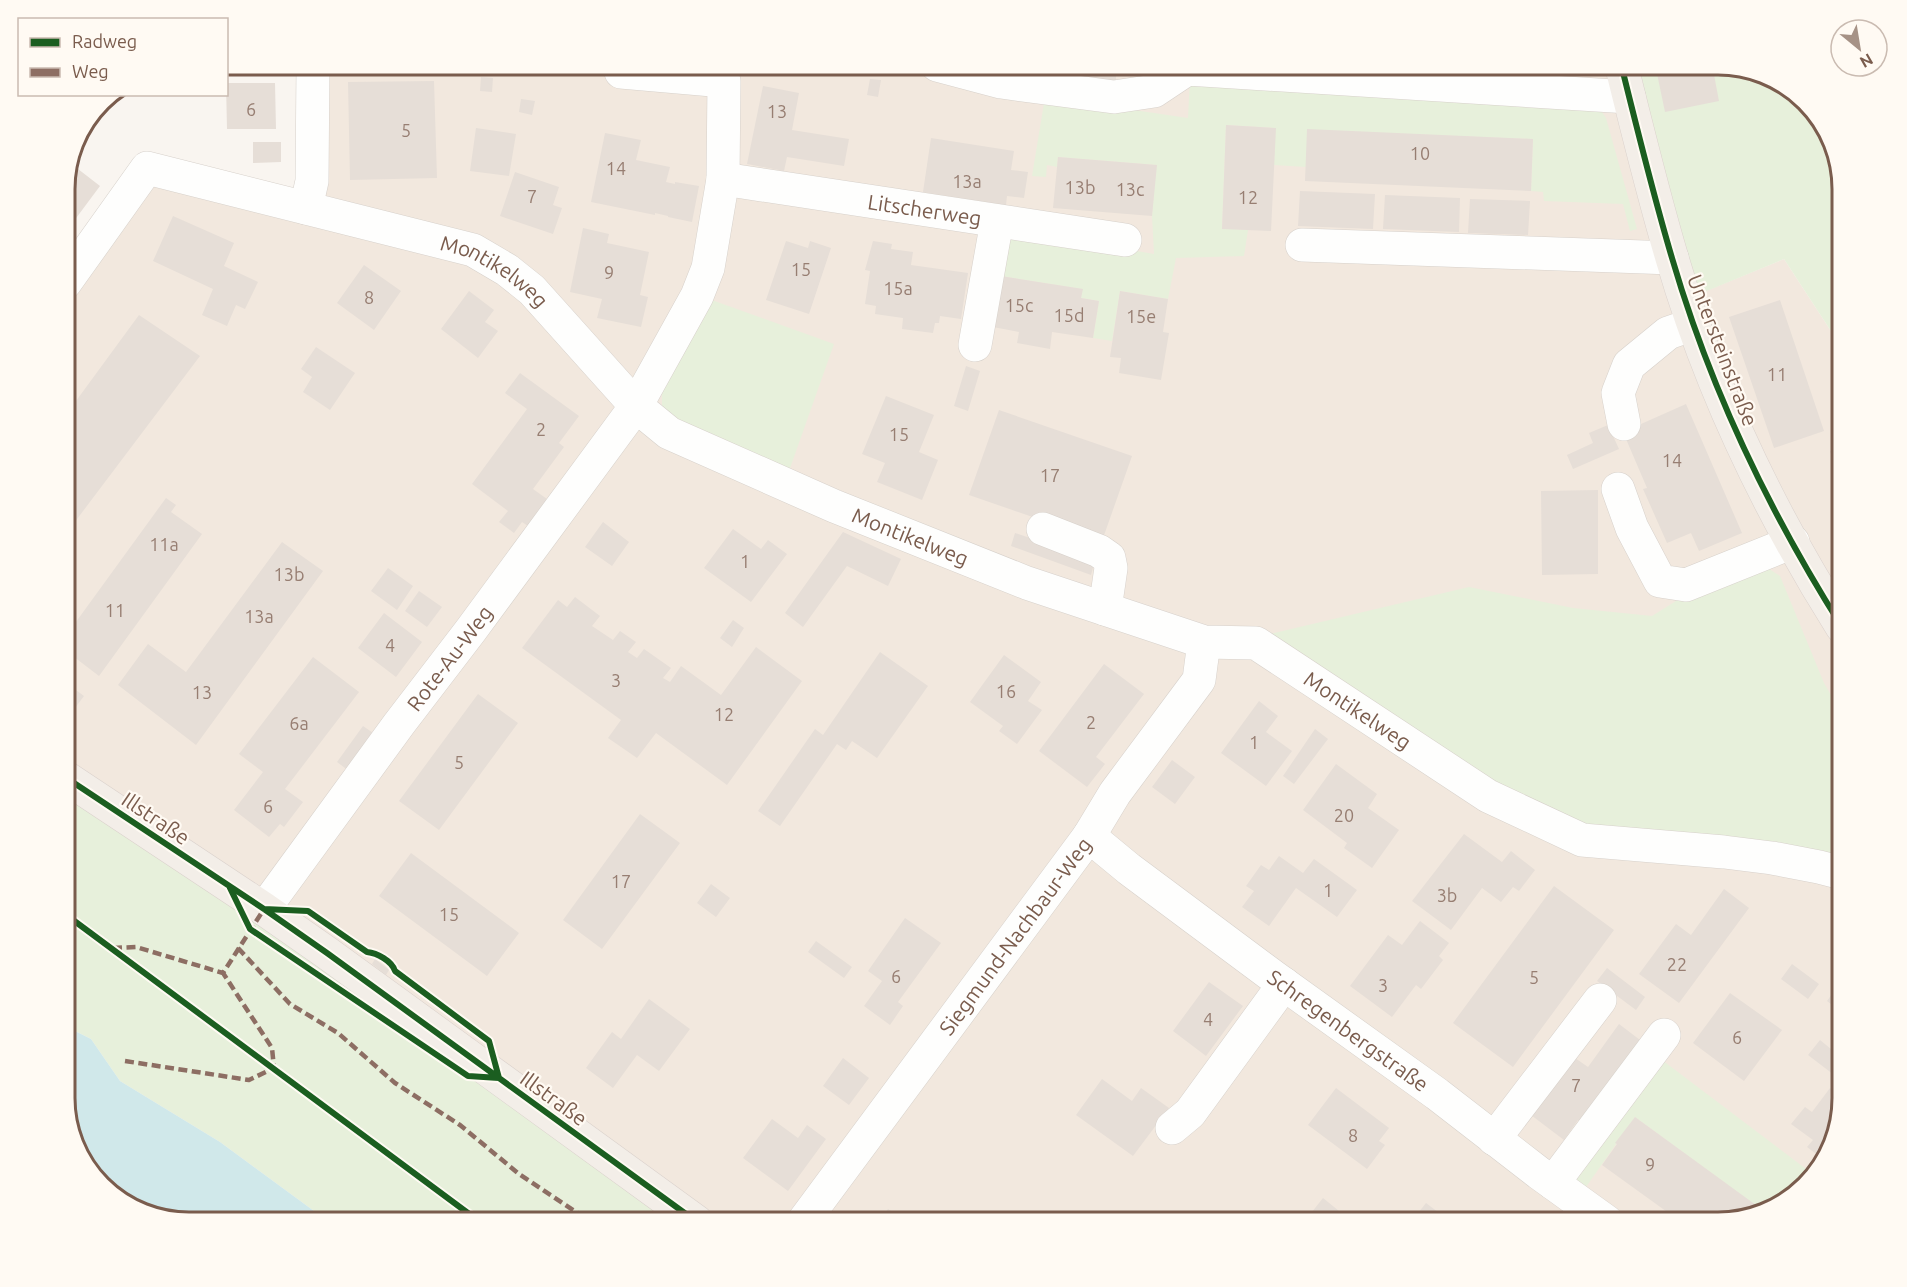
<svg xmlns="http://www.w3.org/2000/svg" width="1907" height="1287" viewBox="0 0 1907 1287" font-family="Ubuntu,sans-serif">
<rect width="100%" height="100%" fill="#f9f5f0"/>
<!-- residential -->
<path fill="#f2e8de" d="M311,65H1621L1686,299L1784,259L1842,348V1099L1821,1168L1780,1206L1719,1222H697L65,777V283L147,168L306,208Z"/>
<!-- green -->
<path fill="#e7f0db" d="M1615,65H1718L1788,86L1830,133L1842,188V348L1784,259L1685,300Z
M1190,78L1598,106L1606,118L1637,229L1630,231L1623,204L1544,201L1543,192L1531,191L1533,139L1308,130L1306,167L1274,165L1275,128L1226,125L1222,228L1248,230L1244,256L1176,258L1168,299L1120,291L1112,341L1093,338L1099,301L1081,298L1082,289L1001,276V246L1013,235L1033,233L1154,254L1152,216L1156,165L1058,157L1057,167L1047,165L1046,177L1032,176L1045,97L1188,118Z
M709,299L834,344L789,471L684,429L662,406V391Z
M1766,567L1780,576L1824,683L1842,714V863L1581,825L1458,767L1270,634L1469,587L1573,608L1652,616L1684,596Z
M65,777L697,1222H329L220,1142L120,1081L91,1039L65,1026Z
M1658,1057L1814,1175L1780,1206L1763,1211L1635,1117L1586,1187L1565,1172Z"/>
<!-- water -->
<path fill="#d0e8ea" d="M65,1026L91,1039L120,1081L220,1142L329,1222H189L119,1201L81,1160L65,1106Z"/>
<!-- building -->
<path fill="#e6ded7" d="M1045,64H1116V82H1088V67H1045Z
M1429,64H1469L1470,74L1430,75Z
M1655,64H1712L1719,101L1665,112Z
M481,77L493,78L492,92L480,91Z
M870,79L881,80L878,97L867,95Z
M434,81L437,178L350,180L348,82Z
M226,83H275L276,129H227Z
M763,86L799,93L792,130L849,139L844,166L787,157L784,171L747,164Z
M521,99L535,101L532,115L519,112Z
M1226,125L1276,128L1271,231L1222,229Z
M476,128L516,134L509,176L470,171Z
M1307,129L1533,139L1531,191L1305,181Z
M605,133L641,140L636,160L670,167L666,182L675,184V182L699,186L692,222L668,217V216L655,213V215L591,202Z
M931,138L1014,151L1011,170L1028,172L1024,198L1007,196L1006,205L923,192Z
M253,142H281V162L253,163Z
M1058,157L1157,165L1152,216L1053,208Z
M69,162L100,186L65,233V181Z
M515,172L559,187L553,205L562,208L553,234L500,216Z
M1300,191L1375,194L1373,229L1298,226Z
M1385,195L1460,198L1459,232L1383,229Z
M1470,199L1530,201L1528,235L1468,233Z
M173,216L234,243L224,266L258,282L245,309L236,305L227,326L202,315L213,289L153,261Z
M583,228L609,234L607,243L649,252L640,295L648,297L641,327L597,318L602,299L570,292Z
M786,241L808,248L810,241L831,248L809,314L766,300Z
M873,241L892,244L891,249L913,252L911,265L968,273L961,319L940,316L939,323H935L933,333L902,329L903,318L875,314L876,306L865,304L870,271L865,270Z
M364,265L401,291L374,330L337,303Z
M1001,276L1083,289L1081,298L1099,301L1093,338L1052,332L1050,349L1017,343L1019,332L993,327Z
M469,291L494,310L485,322L498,331L478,358L441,329Z
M1120,291L1168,299L1163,332L1169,333L1161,380L1119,373L1121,358L1110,357Z
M1780,300L1824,431L1774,448L1729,317Z
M139,315L200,356L65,535V416Z
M316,347L355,373L330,410L303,392L312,377L301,369Z
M966,366L980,371L968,411L954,406Z
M520,373L579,416L559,443L564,447L533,489L547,499L528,526L522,522L514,533L499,522L508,511L472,484L527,409L505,393Z
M886,396L934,415L919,452L938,460L922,500L877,482L885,463L862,454Z
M1686,404L1742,533L1699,551L1691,533L1667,543L1643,489L1647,488L1623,432Z
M999,410L1132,456L1102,541L969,495Z
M1608,425L1619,449L1573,469L1567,455L1593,443L1589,433Z
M1842,447V484L1830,451Z
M1598,490V574L1542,575L1541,491Z
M166,498L176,505L171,512L202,534L99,676L65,650V637Z
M603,522L629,542L612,566L585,547Z
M733,529L761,549L768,540L787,554L751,602L704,568Z
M843,532L901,559L888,586L847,566L803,627L785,613Z
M1015,533L1095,560L1091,575L1011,546Z
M282,542L323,571L196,745L118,685L148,644L186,672Z
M388,568L413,586L397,610L371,591Z
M419,591L442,607L427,627L405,611Z
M575,597L600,616L592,626L613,640L620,631L636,642L628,652L637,658L644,649L671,668L663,678L670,682L681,666L721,695L756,647L802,681L727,785L656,733L637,758L608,738L621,720L522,648L558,600L567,607Z
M384,613L422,642L396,677L358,648Z
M733,620L744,628L732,647L720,638Z
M880,652L928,686L877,758L852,741L846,750L837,744L780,826L758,811L815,729L823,735Z
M1004,655L1041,682L1028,701L1042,710L1017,744L999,731L1003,726L970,702Z
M313,657L359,692L285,789L303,802L284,827L280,824L269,837L234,810L263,772L239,754Z
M1104,664L1144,694L1096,757L1105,764L1087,787L1039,751Z
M65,682L84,696L69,716L65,713Z
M478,694L518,723L439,830L399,801Z
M1259,701L1278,716L1266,732L1292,751L1266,786L1221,753Z
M1841,711L1842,713V734L1831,716Z
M363,726L376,735L349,771L337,762Z
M1315,729L1328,739L1294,784L1283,776Z
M1172,760L1195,777L1175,804L1152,787Z
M1336,764L1377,794L1368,808L1399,830L1372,868L1344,848L1347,843L1303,810Z
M640,814L680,843L602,949L563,920Z
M1464,834L1502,862L1511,851L1535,870L1519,891L1513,887L1501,902L1482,888L1451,930L1412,901Z
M411,853L519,933L487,976L379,896Z
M1279,856L1303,873L1314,859L1357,890L1337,917L1296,888L1269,926L1242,907L1254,891L1246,886L1261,865L1269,870Z
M711,884L730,898L716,917L697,903Z
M1554,886L1614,930L1513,1067L1453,1023Z
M1724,889L1749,908L1679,1003L1639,974L1676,924L1691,935Z
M905,918L941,943L898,1002L903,1006L890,1025L864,1006L882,981L868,971Z
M1420,921L1449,943L1439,956L1443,960L1421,989L1416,985L1392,1017L1350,986L1388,935L1402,945Z
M816,941L852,967L844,978L808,952Z
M375,959L389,970L386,975L372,964Z
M1792,964L1819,984L1808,999L1781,979Z
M1607,968L1645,997L1636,1010L1597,981Z
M1842,980V1013L1827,1001Z
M1209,982L1243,1006L1206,1056L1173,1031Z
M1730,993L1782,1030L1744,1081L1693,1043Z
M649,999L690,1029L659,1071L637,1055L613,1088L586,1068L612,1032L621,1039Z
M1619,1024L1644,1043L1584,1124L1578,1120L1564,1140L1527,1112L1575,1058L1588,1067Z
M1820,1040L1842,1058V1081L1808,1055Z
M843,1058L869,1078L849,1105L823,1086Z
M1102,1079L1132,1101L1141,1088L1169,1108L1133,1156L1076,1115Z
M1336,1088L1389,1128L1379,1141L1385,1145L1367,1169L1308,1125Z
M1830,1088L1842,1099L1824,1160L1807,1147L1813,1140L1791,1124L1805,1107L1812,1112Z
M1635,1117L1760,1208L1757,1212L1719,1222H1681L1602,1165L1617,1144L1615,1143Z
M772,1119L798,1138L807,1125L826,1139L788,1191L743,1158Z
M1323,1198L1339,1211L1330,1222H1304Z
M1426,1203L1451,1222H1411Z
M888,1209L908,1222H879Z"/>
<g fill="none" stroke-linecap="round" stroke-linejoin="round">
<defs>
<g id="minor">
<path d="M937,65L1001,82L1114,97L1154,91L1187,69L1629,97"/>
<path id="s1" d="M723,179L1125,240"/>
<path d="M306,208L312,181L313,64"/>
<path d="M1302,245L1672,258"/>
<path id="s2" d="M65,283L147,168L473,250L507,270L532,290L636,406L669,433L834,506L1027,583L1204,642L1256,643L1488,796L1582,840L1724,852L1772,858L1819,867L1842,873"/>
<path d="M975,345L997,221"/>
<path d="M1624,424L1618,393L1629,365L1668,333L1694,324"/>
<path d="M1618,489L1632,528L1660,581L1686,585L1793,542"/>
<path d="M1043,529L1099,551L1109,558L1111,568L1105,609"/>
<path id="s3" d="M1089,836L1129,869L1274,977L1437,1094L1539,1173L1607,1222"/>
<path id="s4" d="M264,909L399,724L471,630L636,406L697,296L708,268L723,179L724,81L621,72"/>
<path d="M1172,1128L1190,1113L1284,984"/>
<path d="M1494,1139L1600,1000"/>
<path d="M1553,1183L1664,1035"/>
<path id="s5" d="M803,1222L1089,836L1115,793L1199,680L1204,642"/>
</g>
<path id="major" d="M1621,64C1637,129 1653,194 1672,258C1710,388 1770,513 1842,627
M65,777L264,909L327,953L697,1222"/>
</defs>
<!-- minor casing -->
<use href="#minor" stroke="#d7d1cb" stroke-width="34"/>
<!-- major casing -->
<use href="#major" stroke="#dad1cc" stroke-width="34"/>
<!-- minor -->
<use href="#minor" stroke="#fefefd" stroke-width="33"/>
<!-- major -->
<use href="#major" stroke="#f3eee8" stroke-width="33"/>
<!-- quiet -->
<path stroke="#8d6e63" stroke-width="4.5" stroke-dasharray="9 4.5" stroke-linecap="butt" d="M113,948L136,947L223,973
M238,948L290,1004L338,1033L395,1083L460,1125L519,1174L591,1222
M125,1061L249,1080L274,1068L272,1048L223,973L264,909"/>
<defs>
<path id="cycleway" d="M1621,64C1637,129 1653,194 1672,258C1710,388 1770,513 1842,627
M65,777L264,909L327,953L697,1222
M230,888L250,929L468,1076L499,1078L489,1041L395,971C392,961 377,953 367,952L308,911L264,909
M65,914L480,1222"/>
</defs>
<!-- cycleway casing -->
<use href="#cycleway" stroke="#fffaf3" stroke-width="10"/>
<!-- cycleway -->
<use href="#cycleway" stroke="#1b5e20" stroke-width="6"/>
</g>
<g text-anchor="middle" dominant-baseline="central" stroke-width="4.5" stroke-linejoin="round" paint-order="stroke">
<!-- number labels -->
<g font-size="18" fill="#977e72">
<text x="251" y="109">6</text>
<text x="777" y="111">13</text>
<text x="406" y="130">5</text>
<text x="1420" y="153">10</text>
<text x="616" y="168">14</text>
<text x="967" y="181">13a</text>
<text x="1080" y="187">13b</text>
<text x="1130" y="189">13c</text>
<text x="532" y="196">7</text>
<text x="1248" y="197">12</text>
<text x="801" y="269">15</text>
<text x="609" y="272">9</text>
<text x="898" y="288">15a</text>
<text x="369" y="297">8</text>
<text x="1019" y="305">15c</text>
<text x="1069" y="315">15d</text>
<text x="1141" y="316">15e</text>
<text x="1777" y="374">11</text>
<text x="541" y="429">2</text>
<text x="899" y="434">15</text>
<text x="1672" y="460">14</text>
<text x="1050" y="475">17</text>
<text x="164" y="544">11a</text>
<text x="745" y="561">1</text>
<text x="289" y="574">13b</text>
<text x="115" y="610">11</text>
<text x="259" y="616">13a</text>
<text x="390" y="645">4</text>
<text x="616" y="680">3</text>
<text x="1006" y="691">16</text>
<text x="202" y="692">13</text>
<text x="724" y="714">12</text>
<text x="1091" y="722">2</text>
<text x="299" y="723">6a</text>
<text x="1254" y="742">1</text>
<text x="459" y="762">5</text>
<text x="268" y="806">6</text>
<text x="1344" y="815">20</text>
<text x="621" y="881">17</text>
<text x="1328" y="890">1</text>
<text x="1447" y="895">3b</text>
<text x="449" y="914">15</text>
<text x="1677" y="964">22</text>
<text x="896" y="976">6</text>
<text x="1534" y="977">5</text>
<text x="1383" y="985">3</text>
<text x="1208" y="1019">4</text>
<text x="1737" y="1037">6</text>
<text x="1576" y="1085">7</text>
<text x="1353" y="1135">8</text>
<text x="1650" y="1164">9</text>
</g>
<!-- street labels -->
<g font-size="21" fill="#7a5c4d" stroke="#fffaf3">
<text stroke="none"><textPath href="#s1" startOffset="204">Litscherweg</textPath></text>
<text stroke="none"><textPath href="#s2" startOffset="506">Montikelweg</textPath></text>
<text transform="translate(1723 350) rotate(69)">Untersteinstraße</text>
<text stroke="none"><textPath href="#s2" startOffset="1010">Montikelweg</textPath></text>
<text stroke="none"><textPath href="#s4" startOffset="312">Rote-Au-Weg</textPath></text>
<text stroke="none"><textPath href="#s2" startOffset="1496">Montikelweg</textPath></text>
<text transform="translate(156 818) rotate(34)">Illstraße</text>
<text stroke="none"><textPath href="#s5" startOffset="356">Siegmund-Nachbaur-Weg</textPath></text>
<text stroke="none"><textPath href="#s3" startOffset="324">Schregenbergstraße</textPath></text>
<text transform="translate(554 1098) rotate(36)">Illstraße</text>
</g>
</g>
<!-- crop -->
<path d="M0 0H1907V1287H0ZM189 75H1718A114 114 0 0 1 1832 189V1098A114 114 0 0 1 1718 1212H189A114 114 0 0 1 75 1098V189A114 114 0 0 1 189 75Z" fill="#fffaf3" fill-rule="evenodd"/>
<path fill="none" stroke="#7a5c4d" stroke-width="3" d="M189 75H1718A114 114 0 0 1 1832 189V1098A114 114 0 0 1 1718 1212H189A114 114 0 0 1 75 1098V189A114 114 0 0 1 189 75Z"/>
<!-- legend -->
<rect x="18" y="18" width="210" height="78" fill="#fffaf3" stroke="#cabbb1" stroke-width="1.5"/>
<rect x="30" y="38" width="30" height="9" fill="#1b5e20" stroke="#cabbb1" stroke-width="1.5"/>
<text x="72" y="48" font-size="18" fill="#7a5c4d">Radweg</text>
<rect x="30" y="68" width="30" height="9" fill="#8d6e63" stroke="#cabbb1" stroke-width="1.5"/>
<text x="72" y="78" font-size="18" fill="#7a5c4d">Weg</text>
<!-- north arrow -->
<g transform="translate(1859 48) rotate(150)"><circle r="28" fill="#fffaf3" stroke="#cabbb1" stroke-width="1.5"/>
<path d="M0-4.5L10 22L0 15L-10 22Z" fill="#a69286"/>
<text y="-9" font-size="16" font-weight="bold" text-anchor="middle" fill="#7a5c4d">N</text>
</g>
</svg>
